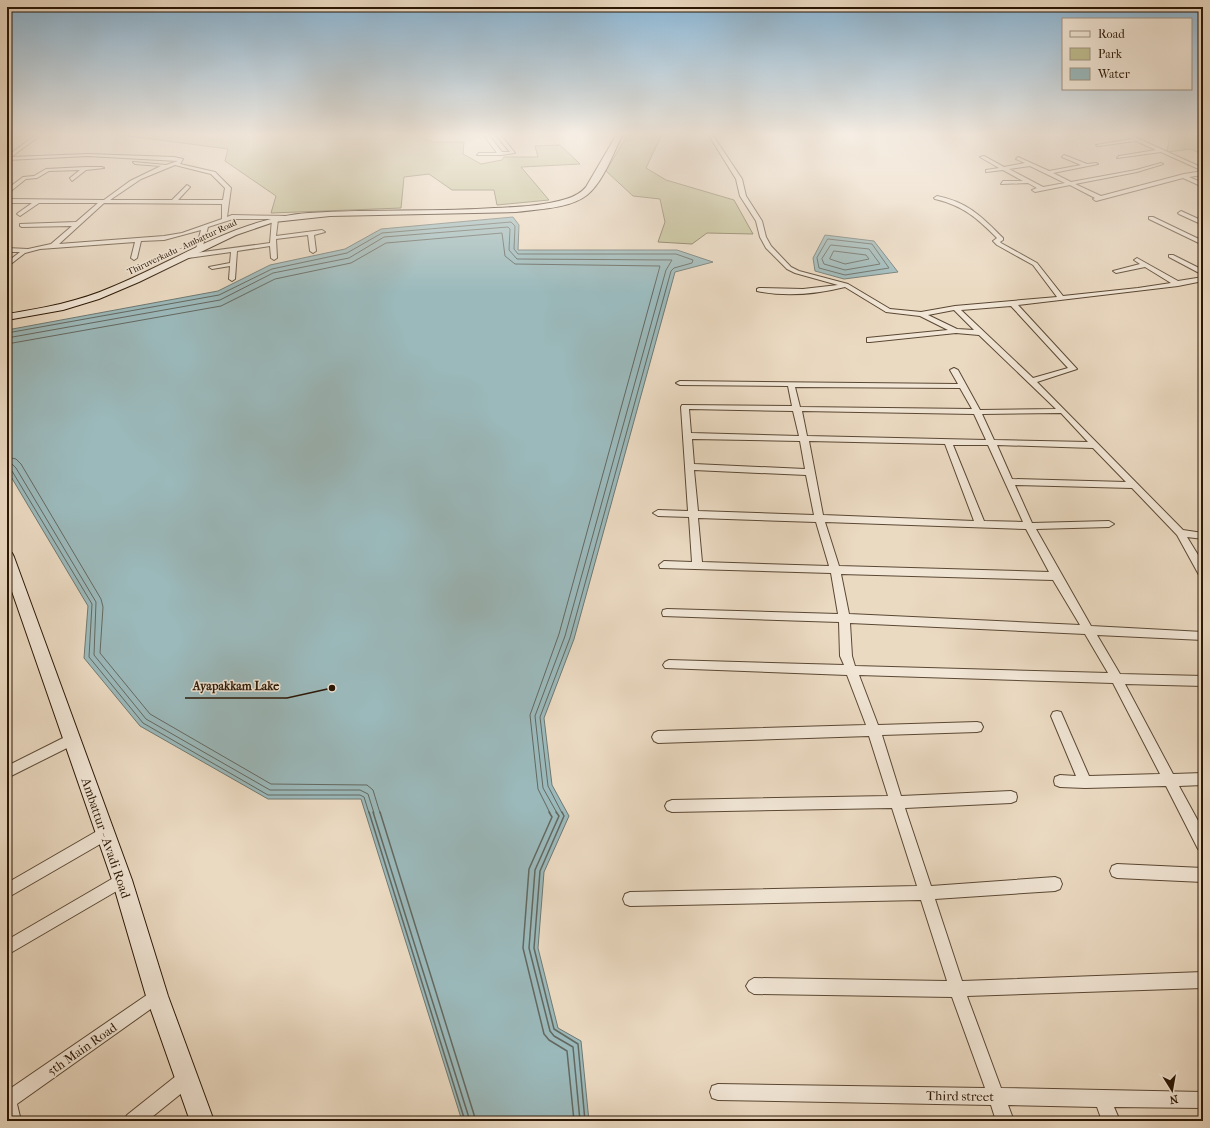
<svg xmlns="http://www.w3.org/2000/svg" width="1210" height="1128" viewBox="0 0 1210 1128" font-family="'IM FELL French Canon',serif">
<rect width="100%" height="100%" fill="#ebdac2"/>
<filter id="stains"><feTurbulence type="fractalNoise" baseFrequency=".005" numOctaves="4"/><feColorMatrix values="0 0 0 0 .2 0 0 0 0 .09 0 0 0 0 .02 0 0 0 .5 -.17"/></filter>
<radialGradient id="worn" r=".72"><stop offset=".6" stop-color="#630" stop-opacity="0"/><stop offset="1" stop-color="#630" stop-opacity=".3"/></radialGradient>
<!-- green -->
<path fill="#bebd8f" stroke="#746a4a" d="M114,134H417V136L433,142H464L463,154L481,164L502,160L504,157H538L535,146L560,145L580,164L521,167L549,200L497,205L494,190H452L429,174L404,177L401,208L271,213L276,196L225,161L228,149Z
M628,134H662L646,168L666,180L734,200L753,234L707,233L692,244L658,242L665,222L660,199L633,196L606,171Z
M1170,134H1203V155L1191,149L1167,152Z"/>
<!-- water -->
<path fill="#9bb9bb" stroke="#6e7872" d="M513,217L519,225L518,250H677L713,262L675,272L574,639L544,718L552,785L569,816L544,872L538,948L558,1028L581,1041L589,1121H462L361,799H268L140,726L84,658L88,606L7,470V330L218,291L270,265L345,249L381,229Z
M825,235L874,241L898,272L844,279L815,271L813,258Z"/>
<g fill="none" stroke-linecap="round" stroke-linejoin="round">
<!-- shore-far1 -->
<path stroke="#636860" stroke-width="1" d="M828,239L872,244L889,268L845,275L819,268L817,258Z
M831,245L869,249L880,264L845,270L824,264L822,259Z
M834,251L866,255L869,259L845,264L830,259Z
M7,333L219,295L272,269L347,253L382,233L511,222L515,226L514,249L518,254H676L693,260L692,263L674,268L671,271L570,638L540,717L548,786L562,813
M7,338L220,300L273,273L349,258L384,237L508,227L510,229L509,250L517,259L672,260L666,270L565,636L535,716L543,788L557,813
M7,344L221,306L275,279L351,263L386,243L502,233L505,256L515,264L660,266L559,634L530,715L538,789L550,813
M7,457L16,459L21,464L101,599L103,607L100,653L150,714L271,784L367,785L373,790L380,813
M7,463L12,464L16,468L96,602L94,655L146,719L270,790H360L368,794L374,813
M7,468L12,471L92,604L89,657L143,723L268,795H360L364,797L369,813"/>
<!-- shore -->
<path stroke="#636860" stroke-width="1.5" d="M369,812L465,1121
M373,812L470,1121
M380,812L476,1121
M549,812L552,817L529,869L523,948L544,1034L549,1040L567,1051L574,1121
M556,812L559,816L535,870L529,948L550,1031L554,1036L573,1047L580,1121
M562,812L564,816L540,871L534,948L554,1029L578,1044L585,1121"/>
<defs>
<path id="street" d="M483,134H488L502,152H510L495,134H500L515,153L501,155H477L479,153H497Z
M708,134H712L742,179L746,196L762,221L766,237L771,246L791,267L799,271L848,284L890,309L921,312L955,306L1057,297L1033,265L997,245L993,241L997,238C977,218 964,206 935,199L934,198L937,196C968,202 982,217 1003,238V240L1000,242L1001,243L1037,263L1063,296L1138,288L1171,283L1145,267L1116,273L1113,271L1140,264L1134,260L1137,258L1178,281L1203,277V281L1178,286L1018,305L1077,369L1037,382L1183,530L1203,533V539L1187,537L1203,563V576L1199,575L1177,535L1132,488L1015,485L1032,523L1109,521L1114,524L1109,527L1036,529L1091,626L1203,632V640L1097,635L1120,674L1203,676V686L1125,684L1173,774L1203,773V785L1179,786L1203,830V851L1198,849L1166,786L1085,788L1060,787L1055,785L1054,781L1055,777L1060,775L1076,776L1051,716L1053,712L1057,711L1061,712L1089,776L1160,774L1113,683L859,675L878,725L977,722L981,723L983,727L981,731L977,732L882,735L901,796L1011,791L1016,793L1017,797L1016,801L1011,803L905,808L931,886L1055,877L1060,879L1062,884L1060,889L1055,891L935,899L962,981L1203,972V988L967,996L1001,1088L1203,1092V1108L1114,1107L1120,1121H1102L1097,1107L1008,1105L1014,1121H996L991,1105L718,1100L712,1098L710,1092L712,1086L718,1084L985,1088L952,997L754,994L749,991L746,986L749,981L754,978L947,981L921,900L630,906L625,904L623,899L625,894L630,892L917,886L892,808L672,812L667,810L665,806L667,802L672,800L888,796L869,736L658,743L654,741L652,737L654,733L658,731L866,725L847,675L665,668L663,665L665,662L669,660L844,665L840,656L839,622L663,616L662,613L663,610L667,609L838,614L831,573L660,568L659,565L664,561L692,562L689,517L658,516L653,513L658,510L688,511L681,407L682,405L792,406L788,386L680,385L676,383L680,381L958,384L950,370L954,368L958,370L980,410L1056,409L979,335L956,333L870,342H867V338L948,330L920,316L886,312L845,287C817,294 785,297 757,291V289L759,288L803,289L838,285L795,273L787,269L766,248L760,237L756,221L740,196L736,179ZM1011,306L1068,368L1033,378L961,310ZM954,310L974,330L957,329L928,315ZM795,387L960,388L972,409L800,407ZM689,409L793,411L799,436L691,433ZM802,411L974,414L986,440L807,436ZM1061,413L1088,442L994,440L982,414ZM692,439L800,441L805,469L694,464ZM809,441L945,444L974,521L823,515ZM953,445H988L1023,522L984,521ZM997,445L1093,448L1126,482L1012,479ZM694,470L806,475L814,515L698,511ZM698,518L816,522L829,566L702,562ZM825,522L1026,529L1049,572L839,566ZM841,574L1053,580L1080,625L849,614ZM850,623L1085,634L1108,673L855,666L852,656Z
M1122,134H1128L1203,168V175L1189,177L1203,183V187L1183,178L1096,201L1093,199L1095,198L1070,185L1035,192L1032,190L1037,188L1028,183L1001,184L1003,181H1023L1003,170L986,172V170L999,168L980,157L984,156L1004,167L1025,163L1016,159L1018,157L1049,171L1081,165L1062,157L1064,155L1087,164L1096,163L1098,164L1053,173L1071,182L1136,170L1161,163L1163,164L1137,172L1075,184L1101,196L1184,174L1203,171L1161,152L1117,158L1119,156L1156,150L1136,141L1098,146L1096,145L1132,139ZM1030,166L1065,183L1043,187L1009,169Z
M36,135L38,137L11,157L88,154L174,157L183,159L180,164L215,172L231,188L227,217L232,215L288,216V218L278,219L276,236L322,230L325,232L314,235L316,251L313,253L310,251L308,235L276,239L277,258L274,260L271,258L270,246L237,251L235,279L232,281L229,279L230,266L212,269L209,267L230,263L231,252L188,258L185,256L188,254L270,243L272,219H233L208,227L202,249L199,251L196,249L201,230L164,240L141,241L137,258L134,260L131,258L135,242L40,249L25,253L7,267V262L20,252H7V248L28,249L51,244L72,226L22,227L20,226V224L76,222L98,203H39L20,216L17,214L18,213L32,203H7V199L104,200L130,181L161,166L135,164L133,162L166,165L178,161L88,156L7,160V156ZM175,165L211,174L225,188L223,200H178L190,187L187,185L172,200H110L141,179ZM104,203L222,204V219L182,233L164,236L59,244Z
M86,167H102L104,168L86,170L72,181L70,178L80,170L49,171L37,178L26,179L7,194V189L23,177L34,176L46,169Z
M1181,211L1203,221V225L1179,214L1178,213Z
M1149,217H1153L1203,241V245L1149,219Z
M1169,255H1173L1203,270V275L1169,257Z
M73,733L77,735L79,739L77,743L7,778V766Z
M104,827L109,829L111,834L109,839L7,898V883Z
M1117,864L1203,868V882L1117,878L1112,876L1110,871L1112,866Z
M122,873L127,875L129,880L127,885L7,955V940Z
M157,988L162,991L165,996L162,1001L17,1104L21,1121H7V1087L11,1088Z
M187,1070L193,1072L195,1078L193,1084L147,1121H124L127,1115L181,1072Z"/>
<path id="secondary" d="M617,134H623C613,153 604,181 587,195C569,209 538,209 516,212L330,216L274,222L236,235L139,282L99,299L63,310L7,320V314C43,308 78,302 112,287C178,260 237,218 309,213C371,209 432,212 494,208C518,207 543,206 566,199C573,197 581,193 586,187Z
M7,552L12,553L14,557L132,880L168,996L214,1121H190L146,996L112,880L7,577Z"/>
</defs>
<!-- street casing -->
<use href="#street" stroke="#5b4834" stroke-width="2"/>
<!-- secondary casing -->
<use href="#secondary" stroke="#2b1705" stroke-width="2"/>
<!-- street -->
<use href="#street" fill="#f2e7d7" fill-rule="evenodd"/>
<!-- secondary -->
<use href="#secondary" fill="#f2e7d7" fill-rule="evenodd"/>
</g>
<!-- sky -->
<linearGradient id="sky" x2="0" y2="1"><stop stop-color="#89b6d6"/><stop offset="0.46" stop-color="#f6eee4"/><stop offset="1" stop-color="#f6eee4" stop-opacity="0"/></linearGradient>
<rect width="1210" height="292" fill="url(#sky)"/>
<g text-anchor="middle" dominant-baseline="central" stroke-width="3" stroke-linejoin="round" paint-order="stroke">
<!-- far-street labels -->
<g font-size="9" fill="#2b1705" stroke="#f2e7d7">
<text transform="translate(182 247) rotate(-25)">Thiruverkadu - Ambattur Road</text>
</g>
<!-- near-street labels -->
<g font-size="13" fill="#2b1705" stroke="#f2e7d7">
<text transform="translate(106 838) rotate(71)">Ambattur - Avadi Road</text>
<text transform="translate(82 1049) rotate(-35)">5th Main Road</text>
<text transform="translate(960 1096) rotate(1)">Third street</text>
</g>
</g>
<!-- callouts -->
<path fill="none" stroke="#2b1705" stroke-width="1.5" d="M332 688L287 698H185"/>
<circle fill="#2b1705" stroke="#f2e7d7" stroke-width="1.5" cx="332" cy="688" r="4"/>
<g font-size="12" text-anchor="middle" font-weight="bold" fill="#2b1705" stroke="#f2e7d7" stroke-width="3" stroke-linejoin="round" paint-order="stroke">
<text x="236" y="690">Ayapakkam Lake</text>
</g>
<!-- margin -->
<rect width="1210" height="1128" fill="none" stroke="#ebdac2" stroke-width="24"/>
<rect x="8" y="8" width="1194" height="1112" fill="none" stroke="#2b1705" stroke-width="2"/>
<rect x="12" y="12" width="1186" height="1104" fill="none" stroke="#2b1705"/>
<!-- legend -->
<rect x="1062" y="18" width="130" height="72" fill="#f2e7d7" stroke="#a29483"/>
<rect x="1070" y="31" width="20" height="6" fill="#f2e7d7" stroke="#a29483"/>
<text x="1098" y="38" font-size="12" fill="#2b1705">Road</text>
<rect x="1070" y="48" width="20" height="12" fill="#bebd8f" stroke="#a29483"/>
<text x="1098" y="58" font-size="12" fill="#2b1705">Park</text>
<rect x="1070" y="68" width="20" height="12" fill="#9bb9bb" stroke="#a29483"/>
<text x="1098" y="78" font-size="12" fill="#2b1705">Water</text>
<!-- north arrow -->
<g transform="translate(1172 1090) rotate(169)" stroke="#f2e7d7" stroke-width="3" paint-order="stroke">
<path d="M0-3L7 15L0 10L-7 15Z" fill="#2b1705"/>
<text y="-6" font-size="11" font-weight="bold" text-anchor="middle" fill="#2b1705">N</text>
</g>
<rect width="100%" height="100%" filter="url(#stains)"/>
<rect width="100%" height="100%" fill="url(#worn)"/>
</svg>
